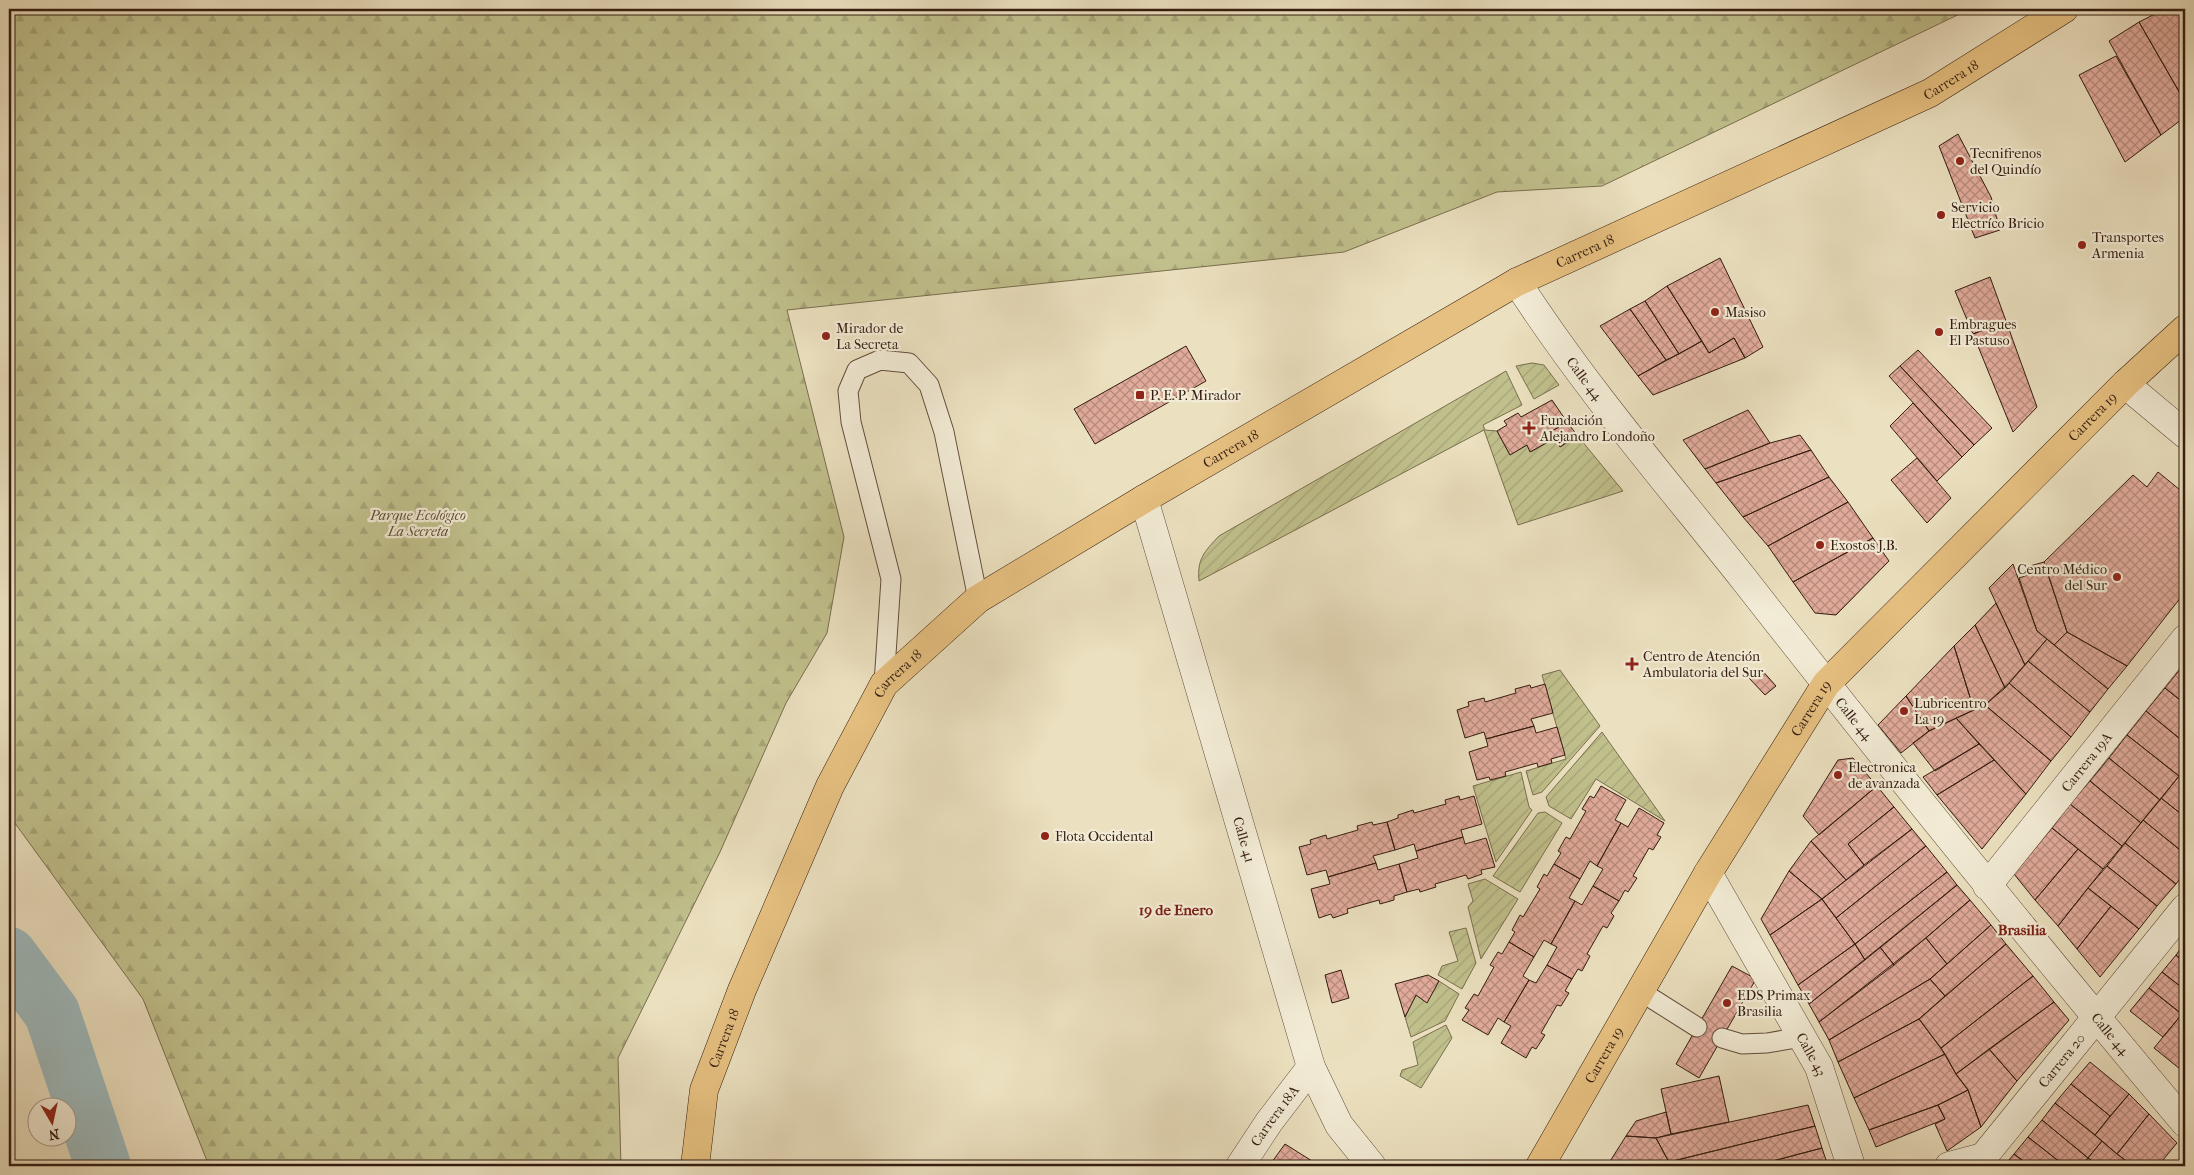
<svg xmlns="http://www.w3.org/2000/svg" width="2194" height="1175" viewBox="0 0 2194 1175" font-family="'IM FELL French Canon',serif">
<defs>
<pattern id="forest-firs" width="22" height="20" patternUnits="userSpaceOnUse" patternTransform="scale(1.25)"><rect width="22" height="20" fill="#c0c08c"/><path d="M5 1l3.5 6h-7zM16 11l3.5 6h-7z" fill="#a6a478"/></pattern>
<pattern id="garden-furrows" width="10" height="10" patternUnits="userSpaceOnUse" patternTransform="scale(1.25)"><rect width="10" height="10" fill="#c0c08c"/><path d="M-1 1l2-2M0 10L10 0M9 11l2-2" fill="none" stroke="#a6a478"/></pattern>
<pattern id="building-cross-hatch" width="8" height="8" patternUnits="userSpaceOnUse" patternTransform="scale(1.25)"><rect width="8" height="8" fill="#e1ab9b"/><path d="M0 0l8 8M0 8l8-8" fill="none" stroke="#b78a7d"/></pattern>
</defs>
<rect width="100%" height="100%" fill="#ebe0bf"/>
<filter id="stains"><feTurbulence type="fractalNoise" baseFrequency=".004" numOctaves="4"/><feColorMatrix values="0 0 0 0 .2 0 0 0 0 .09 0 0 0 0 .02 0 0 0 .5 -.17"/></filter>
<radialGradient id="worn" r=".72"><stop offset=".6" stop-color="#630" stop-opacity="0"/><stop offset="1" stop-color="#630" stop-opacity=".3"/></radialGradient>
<!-- forest -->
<path fill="url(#forest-firs)" stroke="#7a6e4e" d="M9,9H1970L1602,186L1497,192L1344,252L787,310L844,537L827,633L786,703L720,852L618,1058L621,1166H209L143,999L9,815Z"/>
<!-- garden -->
<path fill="url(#garden-furrows)" stroke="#7a6e4e" d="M1532,363L1544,365L1559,385L1534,399L1516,366Z
M1506,371L1522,405L1483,425L1485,430L1497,431L1510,455L1527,445L1531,452L1555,438L1561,447L1577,435L1623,491L1518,525L1484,430L1199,581C1197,559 1204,552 1219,536Z
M1560,670L1600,726L1542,792L1533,795L1526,771L1566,759L1542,675Z
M1602,732L1665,821L1596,779L1571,819L1549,806L1546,797Z
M1521,772L1529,807L1532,810L1496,862L1473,786Z
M1545,812L1562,823L1520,892L1493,876L1538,813Z
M1485,879L1518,899L1481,959L1468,907L1473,901L1468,884Z
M1466,928L1476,963L1462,989L1438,975L1442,966L1458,961L1449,932Z
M1439,981L1459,994L1445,1021L1411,1037L1405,1017L1416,995L1427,1002Z
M1446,1025L1452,1038L1421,1088L1400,1076L1402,1070L1418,1065L1413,1042Z"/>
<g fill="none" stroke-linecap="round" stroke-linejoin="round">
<!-- river -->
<path stroke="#9ebabd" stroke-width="56" d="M9,955L52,1013L103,1166"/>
</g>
<!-- building -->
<path fill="url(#building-cross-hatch)" stroke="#341c10" d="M2165,9H2178L2185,20V102L2139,22Z
M2139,22L2185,102V117L2161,135L2109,41Z
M2116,56L2161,135L2125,162L2079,75Z
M1958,134L1991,197L2000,230L1975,238L1939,146Z
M1720,258L1763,347L1745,358L1734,338L1709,353L1667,286Z
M1990,277L2006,321L1973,334L1955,291Z
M1667,286L1702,341L1679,354L1645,301Z
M1645,301L1679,354L1666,360L1630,309Z
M1630,309L1666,360L1638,376L1600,326Z
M2006,321L2037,407L2013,432L1973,334Z
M1734,338L1745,358L1653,395L1638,376L1702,341L1709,353Z
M1186,346L1206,381L1095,444L1074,409Z
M1918,350L1992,428L1974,445L1900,366Z
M1900,366L1974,445L1962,457L1889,376Z
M1552,400L1567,422L1552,431L1555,438L1530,452L1527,445L1510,455L1497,431L1507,425L1504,421L1518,413L1521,417Z
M1913,403L1962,457L1937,481L1890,426Z
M1748,410L1770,443L1705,469L1683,440Z
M1567,422L1577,435L1560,447L1552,431Z
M1800,435L1811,450L1716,483L1705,469L1770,443Z
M1811,450L1829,477L1743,517L1716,483Z
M1917,458L1951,498L1927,523L1891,480Z
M2158,472L2185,494V592L2127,666L2067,632L2044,562L2133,475L2147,487Z
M1829,477L1848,502L1768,546L1743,517Z
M1848,502L1873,538L1793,582L1768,546Z
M1873,538L1889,561L1836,615L1815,613L1793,582Z
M2044,562L2067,632L2054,645L2037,631L2019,578L2033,573L2030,566Z
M2013,564L2037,631L2047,639L2025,665L1989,588Z
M1996,603L2025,665L2005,688L1975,625Z
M1975,625L2005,688L1985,705L1974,710L1954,646Z
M2067,632L2127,666L2108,689L2054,645Z
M2047,639L2108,689L2090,712L2028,661Z
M1954,646L1974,710L1929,731L1906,696Z
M2028,661L2090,712L2071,737L2009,683Z
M2185,663V704L2165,688Z
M1760,668L1776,686L1765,695L1749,678Z
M2009,683L2071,737L2051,761L1985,705Z
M1545,684L1553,713L1531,719L1534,726L1486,739L1484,732L1465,738L1457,710L1469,706L1468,702L1484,698L1485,702L1516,693L1515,689L1530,685L1531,688Z
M2165,688L2185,704V743L2146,711Z
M1906,696L1929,731L1901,753L1878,725Z
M1985,705L2051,761L2026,794L1956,718Z
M2146,711L2185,743V769L2179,776L2127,735Z
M1956,718L1979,744L1935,771L1913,743L1929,731Z
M1534,726L1536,733L1557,727L1565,755L1551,759L1552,763L1538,767L1537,763L1505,772L1506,776L1490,780L1489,777L1477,780L1469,752L1488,746L1486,739Z
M2127,735L2179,776L2160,800L2109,758Z
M1979,744L1994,760L1937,795L1923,777Z
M1853,758L1877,786L1819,835L1803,816L1838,760Z
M2109,758L2160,800L2141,823L2090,781Z
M1994,760L2026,794L1982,849L1937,795Z
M2180,775L2185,779V817L2161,798Z
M2090,781L2141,823L2122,846L2070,804Z
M1601,786L1626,800L1615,820L1621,823L1597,866L1590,861L1580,879L1554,864L1561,853L1558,851L1566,837L1570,839L1586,811L1582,809L1590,796L1594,798Z
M1877,786L1894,807L1848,844L1864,865L1846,880L1811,841Z
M1459,796L1460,800L1474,796L1482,824L1461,830L1463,837L1416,851L1414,844L1395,850L1387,822L1398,818V815L1413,810L1414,813L1446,804L1445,800Z
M2161,798L2185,817V854L2143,820Z
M2070,804L2122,846L2103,869L2052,828Z
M1894,807L1912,829L1864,865L1848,844Z
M1639,808L1664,823L1657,835L1661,837L1653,850L1649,848L1633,876L1637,878L1628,892L1625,890L1619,901L1593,886L1603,869L1597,866L1621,823L1628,827Z
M2143,820L2185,854V872L2176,884L2125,843Z
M1372,822L1373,825L1387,822L1395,850L1373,856L1376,863L1328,877L1326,870L1307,875L1299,847L1311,844L1310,840L1326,835L1327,839L1358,830L1357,826Z
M2052,828L2078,849L2035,900L2014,874Z
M1912,829L1926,846L1836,918L1822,899Z
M1463,837L1465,844L1486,838L1495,867L1481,870L1482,874L1468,879L1466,875L1435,884L1436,887L1420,892L1419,889L1407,892L1399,864L1418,858L1416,851Z
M1811,841L1846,880L1822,899L1789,871Z
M2125,843L2176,884L2157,906L2107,866Z
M1926,846L1947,872L1855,944L1836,918Z
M2078,849L2103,869L2058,926L2035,900Z
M1376,863L1378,870L1399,864L1407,892L1394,896V900L1380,904L1379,900L1347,909L1348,913L1333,918L1331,914L1319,918L1311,889L1330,884L1328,877Z
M1554,864L1580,879L1569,898L1575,901L1551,944L1544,940L1534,957L1509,942L1515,932L1512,930L1520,915L1523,917L1540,889L1537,887L1544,874L1547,876Z
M2107,866L2157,906L2139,929L2088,888Z
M1789,871L1822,899L1770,935L1761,919Z
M1947,872L1957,885L1865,960L1855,944Z
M1957,885L1970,900L1894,965L1880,947Z
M1593,886L1619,901L1611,913L1614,916L1607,928L1603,926L1587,954L1590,956L1582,971L1578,969L1572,979L1547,965L1557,947L1551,944L1575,901L1582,905Z
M2088,888L2111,906L2077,949L2058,926Z
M1822,899L1855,944L1798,985L1770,935Z
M1970,900L1991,925L1947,964L1926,938Z
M2111,906L2139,929L2100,977L2077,949Z
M1991,925L2006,944L1945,996L1930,979Z
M1926,938L1947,964L1930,979L1829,1040L1819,1022Z
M1509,942L1534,957L1523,976L1529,980L1504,1022L1498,1018L1488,1035L1462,1020L1469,1010L1465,1008L1474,994L1478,996L1494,967L1490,965L1498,952L1502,954Z
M2185,943V963L2176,955Z
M1855,944L1865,960L1809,1004L1798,985Z
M2006,944L2033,976L1941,1048L1919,1019Z
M1880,947L1894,965L1819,1022L1809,1004Z
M2176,955L2185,963V990L2162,972Z
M1547,965L1572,979L1565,991L1569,993L1561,1006L1557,1005L1541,1033L1545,1035L1536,1049L1532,1047L1526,1058L1501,1043L1511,1026L1504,1022L1529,980L1536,983Z
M1732,966L1756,979L1699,1078L1676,1064Z
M1341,970L1349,998L1332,1003L1325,975Z
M2162,972L2185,990V1017L2149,988Z
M1428,975L1439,981L1427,1003L1416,995L1405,1017L1395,984Z
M2033,976L2054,1002L1956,1074L1941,1048Z
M1930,979L1945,996L1919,1019L1838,1062L1829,1040Z
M2149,988L2182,1014L2163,1037L2130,1011Z
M2054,1002L2069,1020L2017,1081L1989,1049Z
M2182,1014L2185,1017V1062L2180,1069L2154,1048Z
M1919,1019L1945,1054L1854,1098L1838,1062Z
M1989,1049L2017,1081L1981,1127L1968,1090L1956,1074Z
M1945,1054L1956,1074L1968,1090L1938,1105L1869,1130L1854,1098Z
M2090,1062L2129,1094L2110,1116L2071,1084Z
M1719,1076L1729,1122L1671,1134L1661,1089Z
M2071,1084L2110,1116L2095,1135L2055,1103Z
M1968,1090L1981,1127L1947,1151L1935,1124L1945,1119L1938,1105Z
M2129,1094L2149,1114L2117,1154L2095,1135Z
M2055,1103L2102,1141L2088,1158L2042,1120Z
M1808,1105L1815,1126L1669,1162L1656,1138Z
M1938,1105L1945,1119L1876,1147L1869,1130Z
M1666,1112L1671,1134L1656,1138L1626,1136L1636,1121Z
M2149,1114L2177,1143L2158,1166H2133L2117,1154Z
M2042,1120L2088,1158L2081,1166H2065L2028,1137Z
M1815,1126L1822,1148L1754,1166H1671L1669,1162Z
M1626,1136L1656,1138L1671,1166H1607Z
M2028,1137L2065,1166H2030L2014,1154Z
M2102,1141L2117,1154L2133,1166H2099L2088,1158Z
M1285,1144L1320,1166H1269Z
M1822,1148L1828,1166H1754Z
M2014,1154L2030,1166H2004Z
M2088,1158L2099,1166H2081Z"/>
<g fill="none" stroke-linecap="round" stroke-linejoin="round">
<defs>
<path id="lane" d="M884,684L891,579L851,422L848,391L857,370L880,360L909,363L929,385L944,432L978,599
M1640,991L1697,1027
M1722,1038L1742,1044L1767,1043L1802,1037"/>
<g id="street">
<path id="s1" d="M1517,282C1584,386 1666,481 1743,578C1887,762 2034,944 2185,1123"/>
<path d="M2125,384L2185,434"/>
<path id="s2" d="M1144,499L1311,1067L1339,1125L1372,1166"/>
<path id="s3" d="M1708,873L1819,1067L1851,1166"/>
<path id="s4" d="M1987,886L2185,639"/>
<path id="s5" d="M1240,1166L1269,1122L1311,1067"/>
<path d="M1949,1166L1983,1157"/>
<path id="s6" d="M1976,1166L2185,908"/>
</g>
<g id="primary">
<path id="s7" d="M695,1166L704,1090L742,990L830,786L884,684L978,599L1144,499L1517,282L1930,93L2064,9"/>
<path id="s8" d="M1540,1166L1708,873L1826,684L2125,384L2185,329"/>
</g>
</defs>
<!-- lane casing -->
<use href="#lane" stroke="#624d3c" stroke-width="21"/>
<!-- street casing -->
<use href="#street" stroke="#624d3c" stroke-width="29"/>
<!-- primary casing -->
<use href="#primary" stroke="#341c10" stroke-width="29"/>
<!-- lane -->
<use href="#lane" stroke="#f2ebd5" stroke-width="19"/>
<!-- street -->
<use href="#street" stroke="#f2ebd5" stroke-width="28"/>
<!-- primary -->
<use href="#primary" stroke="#e6c080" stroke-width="28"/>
</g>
<!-- markers -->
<g fill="#8f2418" stroke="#f2ebd5" stroke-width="2">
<circle cx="1960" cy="161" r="5"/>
<circle cx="1941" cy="215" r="5"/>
<circle cx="2082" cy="245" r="5"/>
<circle cx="1715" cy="312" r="5"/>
<circle cx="1939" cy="332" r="5"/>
<circle cx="826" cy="336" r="5"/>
<rect x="1135" y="390" width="10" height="10" rx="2.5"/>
<path d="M1526.5 420.5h5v5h5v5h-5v5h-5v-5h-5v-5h5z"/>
<circle cx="1820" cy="545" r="5"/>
<circle cx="2117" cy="577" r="5"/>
<path d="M1629.5 656.5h5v5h5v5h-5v5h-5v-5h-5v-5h5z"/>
<circle cx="1904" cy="711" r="5"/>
<circle cx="1838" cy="775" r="5"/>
<circle cx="1045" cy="836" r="5"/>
<circle cx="1727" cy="1003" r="5"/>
</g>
<g text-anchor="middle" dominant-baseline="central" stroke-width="4.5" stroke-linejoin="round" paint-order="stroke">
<!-- street labels -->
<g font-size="14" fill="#341c10" stroke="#f2ebd5">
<text stroke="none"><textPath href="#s7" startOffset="1752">Carrera 18</textPath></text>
<text stroke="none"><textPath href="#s7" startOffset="1348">Carrera 18</textPath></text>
<text stroke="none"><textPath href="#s1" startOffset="118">Calle 44</textPath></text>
<text stroke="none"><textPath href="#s8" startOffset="938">Carrera 19</textPath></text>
<text stroke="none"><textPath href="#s7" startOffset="942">Carrera 18</textPath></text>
<text stroke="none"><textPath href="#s7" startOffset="538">Carrera 18</textPath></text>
<text stroke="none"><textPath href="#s8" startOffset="532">Carrera 19</textPath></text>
<text stroke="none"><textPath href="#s1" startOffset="552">Calle 44</textPath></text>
<text stroke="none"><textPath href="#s4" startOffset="159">Carrera 19A</textPath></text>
<text stroke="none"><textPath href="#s2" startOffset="355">Calle 41</textPath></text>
<text stroke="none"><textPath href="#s1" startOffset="958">Calle 44</textPath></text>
<text stroke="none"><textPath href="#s7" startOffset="132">Carrera 18</textPath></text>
<text stroke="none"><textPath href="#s8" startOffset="128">Carrera 19</textPath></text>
<text stroke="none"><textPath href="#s3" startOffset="209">Calle 43</textPath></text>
<text stroke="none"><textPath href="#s6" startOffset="136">Carrera 20</textPath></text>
<text stroke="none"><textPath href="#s5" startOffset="61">Carrera 18A</textPath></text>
</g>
<!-- poi labels -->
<g font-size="14" fill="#341c10" stroke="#f2ebd5" text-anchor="start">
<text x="1970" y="153">Tecnifrenos<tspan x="1970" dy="16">del Quindío</tspan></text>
<text x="1951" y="207">Servicio<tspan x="1951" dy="16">Electríco Bricio</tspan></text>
<text x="2092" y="237">Transportes<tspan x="2092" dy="16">Armenia</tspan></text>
<text x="1725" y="312">Masiso</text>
<text x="1949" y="324">Embragues<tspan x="1949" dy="16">El Pastuso</tspan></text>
<text x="836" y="328">Mirador de<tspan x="836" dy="16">La Secreta</tspan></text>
<text x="1150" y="395">P. E. P. Mirador</text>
<text x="1540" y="420">Fundación<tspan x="1540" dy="16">Alejandro Londoño</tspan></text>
<text x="1830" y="545">Exostos J.B.</text>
<text x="2107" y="569" text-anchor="end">Centro Médico<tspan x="2107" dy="16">del Sur</tspan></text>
<text x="1643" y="656">Centro de Atención<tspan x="1643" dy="16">Ambulatoria del Sur</tspan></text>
<text x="1914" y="703">Lubricentro<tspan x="1914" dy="16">La 19</tspan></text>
<text x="1848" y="767">Electronica<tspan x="1848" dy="16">de avanzada</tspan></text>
<text x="1055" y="836">Flota Occidental</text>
<text x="1737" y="995">EDS Primax<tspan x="1737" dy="16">Brasilia</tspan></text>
</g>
<!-- park labels -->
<g font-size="14" font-style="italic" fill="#5e4d35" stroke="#f2ebd5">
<text x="418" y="515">Parque Ecológico<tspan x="418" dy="16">La Secreta</tspan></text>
</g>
<!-- neighbourhood labels -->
<g font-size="15" font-weight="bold" fill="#7a1f14" stroke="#f2ebd5">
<text x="1176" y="910">19 de Enero</text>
<text x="2022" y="930">Brasilia</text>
</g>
</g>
<!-- margin -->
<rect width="2194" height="1175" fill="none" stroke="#ebe0bf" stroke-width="30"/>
<rect x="10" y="10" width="2174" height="1155" fill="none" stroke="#341c10" stroke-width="2.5"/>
<rect x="15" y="15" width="2164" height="1145" fill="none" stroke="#341c10"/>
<!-- north arrow -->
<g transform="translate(52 1122) rotate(171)"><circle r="24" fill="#f2ebd5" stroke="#a69886"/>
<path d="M0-4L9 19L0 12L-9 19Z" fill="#8f2418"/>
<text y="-8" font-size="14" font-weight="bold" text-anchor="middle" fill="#341c10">N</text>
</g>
<rect width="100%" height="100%" filter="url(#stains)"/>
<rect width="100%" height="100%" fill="url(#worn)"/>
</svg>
